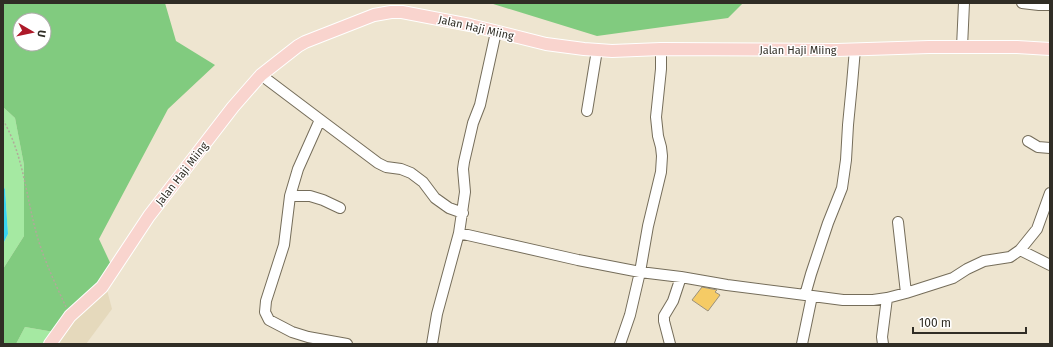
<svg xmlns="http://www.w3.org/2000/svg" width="1053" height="347" viewBox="0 0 1053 347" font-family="'Fira Sans',sans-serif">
<rect width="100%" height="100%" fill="#eee5d0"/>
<!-- built -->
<path fill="#e5d9bc" d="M105,282L112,309L86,344H55Z"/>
<!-- green -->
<path fill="#a5e9a2" d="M3,107L15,118L24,165V236L3,269V244L8,234L5,189L3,186Z
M25,327L60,333L55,344H16Z"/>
<!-- forest -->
<path fill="#81cb7f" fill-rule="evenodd" d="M3,3H165L176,41L215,65L168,109L99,239L114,271L60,333L25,327L16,344H3V269L24,236V165L15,118L3,107ZM20,20H44V44H20Z
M490,3H743L728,18L597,36Z"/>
<!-- water -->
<path fill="#39d5f1" d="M3,186L5,189L8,234L3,244Z"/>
<!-- building -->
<path fill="#f5cb65" stroke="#9a917d" d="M702,287L717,290L715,292L720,295L708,311L692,300Z"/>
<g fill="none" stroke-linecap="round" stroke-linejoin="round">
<defs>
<path id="minor" d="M1022,3L1039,5H1050
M962,47L964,3
M855,49L852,84L848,125L846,160L842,188L828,223L811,274L805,295L843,300H873L887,298L906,293L953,278L967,269L984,261L1010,257L1020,250L1037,229L1050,193
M261,75L318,118L319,122L298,169L290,196L284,245L266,301L265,312L269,320L292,332L308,337L347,344
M587,111L597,50
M318,118L378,163L386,167L401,169L411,173L423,182L435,198L449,208L463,213
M1028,141L1038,147L1050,148
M290,196H310L323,200L340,208
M898,222L906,293
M459,233L465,192L463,169L464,162L473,123L480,105L496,32
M1020,250L1050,265
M432,344L437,314L459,233L578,260L640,272L681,277L727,285L805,295
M620,344L630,315L640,272L648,226L661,172L662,156L661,147L658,136L656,117L661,69V49
M670,344L664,321V316L673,301L681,277
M802,344L812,296
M883,344L882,337L887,298"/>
<path id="major" d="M50,344L70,316L102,287L149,216L233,107L261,75L298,46L305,42L374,15L391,12H402L470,25L546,44L584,49L612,51L661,49L837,50L929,47H1017L1050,49"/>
</defs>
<!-- minor casing -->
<use href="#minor" stroke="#756d5a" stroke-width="12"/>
<!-- major casing -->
<use href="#major" stroke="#fff" stroke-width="14"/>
<!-- path -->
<path stroke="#b1a999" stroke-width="1.5" stroke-dasharray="2 2" stroke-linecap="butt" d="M3,120C23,154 26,195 36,232C43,258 55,283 66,307"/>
<!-- minor -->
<use href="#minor" stroke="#fff" stroke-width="10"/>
<!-- major -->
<use href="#major" stroke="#f9d4ce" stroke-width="12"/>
</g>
<g text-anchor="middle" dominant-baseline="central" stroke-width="3" stroke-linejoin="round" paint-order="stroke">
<!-- street labels -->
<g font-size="11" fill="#302d25" stroke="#fff">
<text transform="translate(476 28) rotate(13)">Jalan Haji Miing</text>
<text x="798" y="50">Jalan Haji Miing</text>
<text transform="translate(182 174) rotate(-52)">Jalan Haji Miing</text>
</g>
</g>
<!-- border -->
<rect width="1053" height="347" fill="none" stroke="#302d25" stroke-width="8"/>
<!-- north arrow -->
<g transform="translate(32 32) rotate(99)"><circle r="19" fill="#ffffff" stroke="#acaba8"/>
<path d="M0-3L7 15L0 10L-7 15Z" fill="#ad1929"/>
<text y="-6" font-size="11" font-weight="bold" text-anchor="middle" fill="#302d25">U</text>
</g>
<!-- scale -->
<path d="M913 327v6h113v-6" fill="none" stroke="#302d25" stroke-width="2"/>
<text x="919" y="327" font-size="12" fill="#302d25" stroke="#ffffff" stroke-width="3" paint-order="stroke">100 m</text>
</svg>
